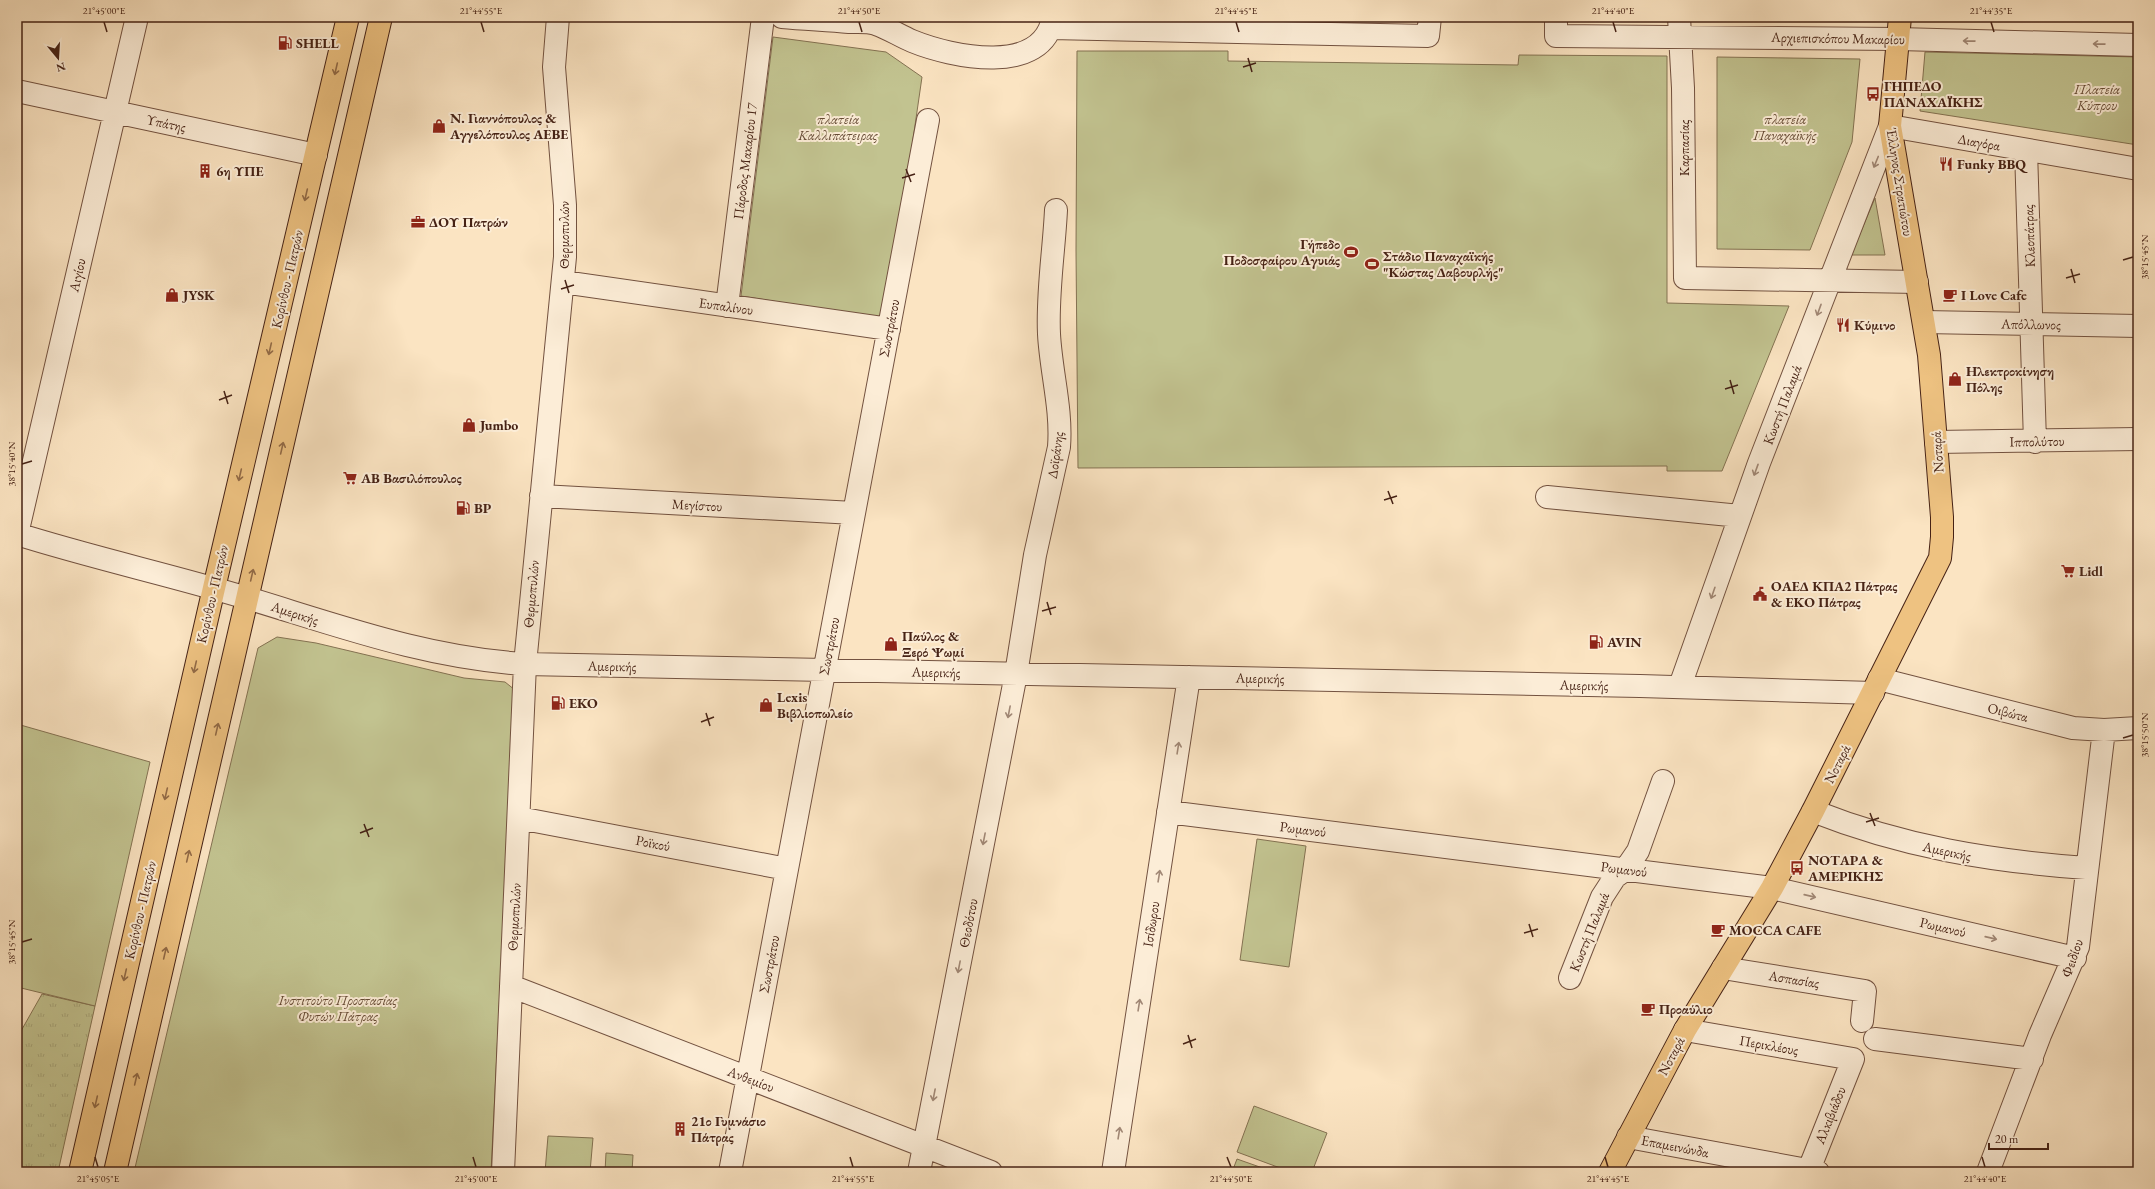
<svg xmlns="http://www.w3.org/2000/svg" width="2155" height="1189" viewBox="0 0 2155 1189" font-family="'EB Garamond',serif">
<defs>
<pattern id="grass-tufts" width="24" height="20" patternUnits="userSpaceOnUse"><rect width="24" height="20" fill="#c2c390"/><path d="M3 7l-1-3M5 7V3M7 7l1-3M15 17l-1-3M17 17v-4M19 17l1-3" fill="none" stroke="#a8a77b"/></pattern>
</defs>
<rect width="100%" height="100%" fill="#fbe4c2"/>
<filter id="stains"><feTurbulence type="fractalNoise" baseFrequency=".005" numOctaves="4"/><feColorMatrix values="0 0 0 0 .2 0 0 0 0 .09 0 0 0 0 .02 0 0 0 .5 -.17"/></filter>
<radialGradient id="worn" r=".72"><stop offset=".6" stop-color="#630" stop-opacity="0"/><stop offset="1" stop-color="#630" stop-opacity=".3"/></radialGradient>
<!-- grass -->
<path fill="url(#grass-tufts)" stroke="#847252" d="M42,994L95,1006L58,1172H17V1038Z"/>
<!-- park -->
<path fill="#c2c390" stroke="#847252" d="M773,37L886,52L922,77L898,243L885,319L741,296Z
M1077,51H1228V61L1518,65L1519,55L1667,56V303L1789,306L1722,471H1667V466L1078,468L1076,250Z
M1925,52L2138,57V145L1920,111Z
M1717,57L1860,59L1852,142L1810,250L1717,249Z
M1875,198L1885,255H1851Z
M277,637L316,643L464,678L505,682L515,690L491,1172H134L258,648Z
M17,724L150,762L95,1006L17,987Z
M1257,839L1306,846L1289,967L1240,960Z
M1254,1106L1327,1133L1312,1172H1291L1237,1152Z
M548,1136L593,1138L590,1172H545Z
M606,1153L633,1155L632,1172H605Z
M1237,1159L1274,1172H1232Z"/>
<g fill="none" stroke-linecap="round" stroke-linejoin="round">
<defs>
<path id="minor" d="M782,17C804,19 826,20 849,22C857,22 868,21 876,24C888,28 900,36 912,41C951,57 1044,77 1053,17
M1556,17V36L1898,39L2138,45
M1679,17L1683,88L1685,278L1917,282
M1051,28L1428,36L1430,17
M17,91L316,155
M2026,150L2035,442
M563,282L889,329
M727,306L763,17
M1924,322L2138,326
M1936,442L2138,439
M541,496L854,513
M1547,497L1740,516
M17,534C93,558 171,575 247,598C340,626 427,658 525,664L1640,686L1873,693
M17,534L137,17
M1879,679L2073,728L2104,730L2138,728
M1680,686L1759,463L1890,126L2138,169
M1813,811C1904,847 1990,861 2086,868
M1168,812L1772,888L2075,958
M519,818L787,869
M1723,968L1865,991L1862,1021
M1570,978L1602,897L1615,877L1625,870L1638,851L1663,781
M511,986L991,1172
M1685,1030L1853,1059L1808,1172
M1875,1039L2032,1059
M1628,1137L1818,1172
M503,1172L525,664L565,257V205L554,67L558,17
M730,1172L928,120
M919,1172L1016,674L1035,555L1059,447C1062,409 1051,372 1049,334C1047,293 1054,251 1056,210
M1113,1172L1189,677
M1988,1172L2040,1035L2078,947L2104,730"/>
<path id="major" d="M1610,1172L1685,1030L1772,888L1813,811L1940,558L1942,537V517L1929,355L1890,126L1900,17"/>
<path id="highway" d="M80,1172L214,588L348,17
M115,1172L381,17"/>
</defs>
<!-- minor casing -->
<use href="#minor" stroke="#735240" stroke-width="24"/>
<!-- major casing -->
<use href="#major" stroke="#462215" stroke-width="24"/>
<!-- highway casing -->
<use href="#highway" stroke="#462215" stroke-width="24"/>
<!-- minor -->
<use href="#minor" stroke="#fcedd7" stroke-width="22"/>
<!-- major -->
<use href="#major" stroke="#eec281" stroke-width="22"/>
<!-- highway -->
<use href="#highway" stroke="#eec281" stroke-width="22"/>
</g>
<!-- one-way arrows -->
<defs><path id="oneway-shaft" d="M-6 0H5M1.5-3L5.5 0L1.5 3" fill="none" stroke-width="1.6" stroke-linecap="round" stroke-linejoin="round"/></defs>
<g stroke="#a18876">
<use href="#oneway-shaft" transform="translate(1969 41) rotate(-179)"/>
<use href="#oneway-shaft" transform="translate(2099 44) rotate(-179)"/>
<use href="#oneway-shaft" transform="translate(1876 162) rotate(112)"/>
<use href="#oneway-shaft" transform="translate(1819 310) rotate(110)"/>
<use href="#oneway-shaft" transform="translate(1756 470) rotate(110)"/>
<use href="#oneway-shaft" transform="translate(1713 593) rotate(109)"/>
<use href="#oneway-shaft" transform="translate(1009 712) rotate(101)"/>
<use href="#oneway-shaft" transform="translate(1178 748) rotate(-81)"/>
<use href="#oneway-shaft" transform="translate(984 839) rotate(101)"/>
<use href="#oneway-shaft" transform="translate(1159 876) rotate(-81)"/>
<use href="#oneway-shaft" transform="translate(1810 896) rotate(13)"/>
<use href="#oneway-shaft" transform="translate(1991 938) rotate(13)"/>
<use href="#oneway-shaft" transform="translate(959 967) rotate(101)"/>
<use href="#oneway-shaft" transform="translate(1139 1005) rotate(-81)"/>
<use href="#oneway-shaft" transform="translate(934 1095) rotate(101)"/>
<use href="#oneway-shaft" transform="translate(1119 1133) rotate(-81)"/>
</g>
<g stroke="#926a46">
<use href="#oneway-shaft" transform="translate(336 69) rotate(103)"/>
<use href="#oneway-shaft" transform="translate(306 195) rotate(103)"/>
<use href="#oneway-shaft" transform="translate(270 349) rotate(103)"/>
<use href="#oneway-shaft" transform="translate(282 448) rotate(-77)"/>
<use href="#oneway-shaft" transform="translate(240 475) rotate(103)"/>
<use href="#oneway-shaft" transform="translate(252 575) rotate(-77)"/>
<use href="#oneway-shaft" transform="translate(195 667) rotate(103)"/>
<use href="#oneway-shaft" transform="translate(217 729) rotate(-77)"/>
<use href="#oneway-shaft" transform="translate(166 794) rotate(103)"/>
<use href="#oneway-shaft" transform="translate(188 856) rotate(-77)"/>
<use href="#oneway-shaft" transform="translate(165 953) rotate(-77)"/>
<use href="#oneway-shaft" transform="translate(125 975) rotate(103)"/>
<use href="#oneway-shaft" transform="translate(136 1079) rotate(-77)"/>
<use href="#oneway-shaft" transform="translate(96 1102) rotate(103)"/>
</g>
<!-- ticks -->
<path fill="none" stroke="#462215" stroke-width="1.5" d="M104,22L107,32M481,22L484,32M859,22L862,32M1236,22L1239,32M1613,22L1616,32M1991,22L1994,32M1248,58L1252,72M1243,67L1256,63M906,169L911,182M902,178L915,174M2123,260L2133,257M2071,269L2075,283M2066,278L2080,274M565,280L569,293M561,289L574,285M1730,380L1734,394M1725,389L1738,385M224,391L228,404M219,400L232,395M22,464L32,461M1388,491L1393,504M1384,500L1397,496M1047,602L1051,615M1042,611L1056,607M706,713L710,726M701,722L714,717M2123,738L2133,735M1870,813L1875,826M1866,822L1879,818M364,824L369,837M360,833L373,828M1529,924L1533,937M1524,933L1538,929M22,942L32,939M1188,1035L1192,1048M1183,1044L1196,1039M95,1157L98,1167M473,1157L476,1167M850,1157L853,1167M1227,1157L1231,1167M1605,1157L1608,1167M1982,1157L1985,1167"/>
<!-- icons -->
<defs>
<symbol id="fuel-bare" viewBox="-9 -9 18 18"><path d="M-5.5-6h7V0h2V4h1.3V-2.5L3-4.5l.8-.8L6-3V5H2.5V1h-1V6h-7ZM-4.2-4.7v3.2H.2V-4.7Z" fill="#8f2418" stroke="#fcedd7" stroke-width="2.5" paint-order="stroke"/></symbol>
<symbol id="bus-bare" viewBox="-9 -9 18 18"><path d="M-5-6H5V4H4V6H2V4H-2V6H-4V4H-5ZM-3.5-4V0h7V-4ZM-3.5 1.2v1.5H-2V1.2ZM2 1.2v1.5H3.5V1.2Z" fill="#8f2418" stroke="#fcedd7" stroke-width="2.5" paint-order="stroke"/></symbol>
<symbol id="shop-bare" viewBox="-9 -9 18 18"><path d="M-5-2.5h2.3a2.7 3.5 0 0 1 5.4 0H5L5.5 6h-11ZM-1.5-2.5h3a1.5 2.3 0 0 0-3 0Z" fill="#8f2418" stroke="#fcedd7" stroke-width="2.5" paint-order="stroke"/></symbol>
<symbol id="restaurant-bare" viewBox="-9 -9 18 18"><path d="M-5-6h1v4h1v-4h1v4h1v-4h1v5L-1.5 .5V6h-2V.5L-5-1ZM5-6V6H3V1.5H1.5Q1.5-4 5-6Z" fill="#8f2418" stroke="#fcedd7" stroke-width="2.5" paint-order="stroke"/></symbol>
<symbol id="building-bare" viewBox="-9 -9 18 18"><path d="M-4-6H4V6H1V3H-1V6H-4ZM-2.5-4.3h1.7v1.8h-1.7ZM.8-4.3h1.7v1.8H.8ZM-2.5-1h1.7V.8h-1.7ZM.8-1h1.7V.8H.8Z" fill="#8f2418" stroke="#fcedd7" stroke-width="2.5" paint-order="stroke"/></symbol>
<symbol id="office-bare" viewBox="-9 -9 18 18"><path d="M-6-3h4V-5.5h4V-3h4V5H-6ZM-1-4.5V-3h2v-1.5ZM-6 0V1H6V0Z" fill="#8f2418" stroke="#fcedd7" stroke-width="2.5" paint-order="stroke"/></symbol>
<symbol id="stadium-bare" viewBox="-9 -9 18 18"><path d="M0-5a6.5 5 0 1 0 0 10a6.5 5 0 1 0 0-10ZM-3.5-1.8h7v3.6h-7Z" fill="#8f2418" stroke="#fcedd7" stroke-width="2.5" paint-order="stroke"/></symbol>
<symbol id="cafe-bare" viewBox="-9 -9 18 18"><path d="M-5.5-4.5H6V0H3Q3 3.5 0 3.5H-2.5Q-5.5 3.5-5.5 0ZM3-3.2v2h1.7v-2ZM-6 4.5H4V6H-6Z" fill="#8f2418" stroke="#fcedd7" stroke-width="2.5" paint-order="stroke"/></symbol>
<symbol id="supermarket-bare" viewBox="-9 -9 18 18"><path d="M-6-5.5h2.5l.6 2H6L4.5 2H-2.5L-4.4-4H-6ZM-1.5 3.2a1.3 1.3 0 1 0 .1 0ZM3 3.2a1.3 1.3 0 1 0 .1 0Z" fill="#8f2418" stroke="#fcedd7" stroke-width="2.5" paint-order="stroke"/></symbol>
<symbol id="civic-bare" viewBox="-9 -9 18 18"><path d="M-.6-6.5H3V-4.5H.6V-3L4-1V1h2V6H-6V1h2V-1L-.6-3ZM-1.2 2.5V6h2.4V2.5Z" fill="#8f2418" stroke="#fcedd7" stroke-width="2.5" paint-order="stroke"/></symbol>
</defs>
<g fill-rule="evenodd">
<use href="#fuel-bare" x="275" y="33" width="20" height="20"/>
<use href="#bus-bare" x="1863" y="84" width="20" height="20"/>
<use href="#shop-bare" x="429" y="116" width="20" height="20"/>
<use href="#restaurant-bare" x="1936" y="154" width="20" height="20"/>
<use href="#building-bare" x="195" y="161" width="20" height="20"/>
<use href="#office-bare" x="408" y="212" width="20" height="20"/>
<use href="#stadium-bare" x="1341" y="242" width="20" height="20"/>
<use href="#stadium-bare" x="1362" y="254" width="20" height="20"/>
<use href="#shop-bare" x="162" y="285" width="20" height="20"/>
<use href="#cafe-bare" x="1940" y="285" width="20" height="20"/>
<use href="#restaurant-bare" x="1833" y="315" width="20" height="20"/>
<use href="#shop-bare" x="1945" y="369" width="20" height="20"/>
<use href="#shop-bare" x="459" y="415" width="20" height="20"/>
<use href="#supermarket-bare" x="340" y="468" width="20" height="20"/>
<use href="#fuel-bare" x="453" y="498" width="20" height="20"/>
<use href="#supermarket-bare" x="2058" y="561" width="20" height="20"/>
<use href="#civic-bare" x="1750" y="584" width="20" height="20"/>
<use href="#fuel-bare" x="1586" y="632" width="20" height="20"/>
<use href="#shop-bare" x="881" y="634" width="20" height="20"/>
<use href="#fuel-bare" x="548" y="693" width="20" height="20"/>
<use href="#shop-bare" x="756" y="695" width="20" height="20"/>
<use href="#bus-bare" x="1787" y="858" width="20" height="20"/>
<use href="#cafe-bare" x="1708" y="920" width="20" height="20"/>
<use href="#cafe-bare" x="1638" y="999" width="20" height="20"/>
<use href="#building-bare" x="670" y="1119" width="20" height="20"/>
</g>
<g text-anchor="middle" dominant-baseline="central" stroke-width="4" stroke-linejoin="round" paint-order="stroke">
<!-- street labels -->
<g font-size="14" fill="#462215" stroke="#fcedd7">
<text transform="translate(1838 38) rotate(1)">Αρχιεπισκόπου Μακαρίου</text>
<text transform="translate(166 123) rotate(12)">Υπάτης</text>
<text transform="translate(1979 142) rotate(10)">Διαγόρα</text>
<text transform="translate(1684 148) rotate(-90)">Καρπασίας</text>
<text transform="translate(745 161) rotate(-83)">Πάροδος Μακαρίου 17</text>
<text transform="translate(1900 182) rotate(81)">Έλληνος Στρατιώτου</text>
<text transform="translate(564 235) rotate(-90)">Θερμοπυλών</text>
<text transform="translate(2029 236) rotate(-92)">Κλεοπάτρας</text>
<text transform="translate(77 275) rotate(-77)">Αιγίου</text>
<text transform="translate(287 279) rotate(-77)">Κορίνθου - Πατρών</text>
<text transform="translate(726 306) rotate(8)">Ευπαλίνου</text>
<text transform="translate(2031 324) rotate(1)">Απόλλωνος</text>
<text transform="translate(889 328) rotate(-79)">Σωστράτου</text>
<text transform="translate(1782 405) rotate(-69)">Κωστή Παλαμά</text>
<text transform="translate(2037 441) rotate(-1)">Ιππολύτου</text>
<text transform="translate(1937 452) rotate(-94)">Νοταρά</text>
<text transform="translate(1055 455) rotate(-82)">Δοϊράνης</text>
<text transform="translate(697 505) rotate(3)">Μεγίστου</text>
<text transform="translate(212 594) rotate(-77)">Κορίνθου - Πατρών</text>
<text transform="translate(531 594) rotate(-85)">Θερμοπυλών</text>
<text transform="translate(295 613) rotate(18)">Αμερικής</text>
<text transform="translate(829 646) rotate(-79)">Σωστράτου</text>
<text transform="translate(612 666) rotate(1)">Αμερικής</text>
<text transform="translate(936 672) rotate(1)">Αμερικής</text>
<text transform="translate(1260 678) rotate(1)">Αμερικής</text>
<text transform="translate(1584 685) rotate(1)">Αμερικής</text>
<text transform="translate(2008 712) rotate(14)">Οιβώτα</text>
<text transform="translate(1837 764) rotate(-63)">Νοταρά</text>
<text transform="translate(1303 829) rotate(7)">Ρωμανού</text>
<text transform="translate(653 843) rotate(11)">Ροϊκού</text>
<text transform="translate(1947 851) rotate(12)">Αμερικής</text>
<text transform="translate(1624 869) rotate(7)">Ρωμανού</text>
<text transform="translate(140 910) rotate(-77)">Κορίνθου - Πατρών</text>
<text transform="translate(514 917) rotate(-87)">Θερμοπυλών</text>
<text transform="translate(968 923) rotate(-79)">Θεοδότου</text>
<text transform="translate(1151 924) rotate(-81)">Ισίδωρου</text>
<text transform="translate(1943 927) rotate(13)">Ρωμανού</text>
<text transform="translate(1589 932) rotate(-68)">Κωστή Παλαμά</text>
<text transform="translate(2072 958) rotate(-71)">Φειδίου</text>
<text transform="translate(769 964) rotate(-79)">Σωστράτου</text>
<text transform="translate(1794 979) rotate(9)">Ασπασίας</text>
<text transform="translate(1769 1045) rotate(10)">Περικλέους</text>
<text transform="translate(1671 1056) rotate(-62)">Νοταρά</text>
<text transform="translate(751 1079) rotate(21)">Ανθεμίου</text>
<text transform="translate(1830 1115) rotate(-68)">Αλκιβιάδου</text>
<text transform="translate(1675 1146) rotate(11)">Επαμεινώνδα</text>
</g>
<!-- poi labels -->
<g font-size="14" font-weight="bold" fill="#462215" stroke="#fcedd7" text-anchor="start">
<text x="296" y="43">SHELL</text>
<text x="1884" y="86">ΓΗΠΕΔΟ<tspan x="1884" dy="16">ΠΑΝΑΧΑΪΚΗΣ</tspan></text>
<text x="450" y="118">Ν. Γιαννόπουλος &amp;<tspan x="450" dy="16">Αγγελόπουλος ΑΕΒΕ</tspan></text>
<text x="1957" y="164">Funky BBQ</text>
<text x="216" y="171">6η ΥΠΕ</text>
<text x="429" y="222">ΔΟΥ Πατρών</text>
<text x="1340" y="244" text-anchor="end">Γήπεδο<tspan x="1340" dy="16">Ποδοσφαίρου Αγυιάς</tspan></text>
<text x="1383" y="256">Στάδιο Παναχαϊκής<tspan x="1383" dy="16">"Κώστας Δαβουρλής"</tspan></text>
<text x="183" y="295">JYSK</text>
<text x="1961" y="295">I Love Cafe</text>
<text x="1854" y="325">Κύμινο</text>
<text x="1966" y="371">Ηλεκτροκίνηση<tspan x="1966" dy="16">Πόλης</tspan></text>
<text x="480" y="425">Jumbo</text>
<text x="361" y="478">ΑΒ Βασιλόπουλος</text>
<text x="474" y="508">BP</text>
<text x="2079" y="571">Lidl</text>
<text x="1771" y="586">ΟΑΕΔ ΚΠΑ2 Πάτρας<tspan x="1771" dy="16">&amp; ΕΚΟ Πάτρας</tspan></text>
<text x="902" y="636">Παύλος &amp;<tspan x="902" dy="16">Ξερό Ψωμί</tspan></text>
<text x="1607" y="642">AVIN</text>
<text x="777" y="697">Lexis<tspan x="777" dy="16">Βιβλιοπωλείο</tspan></text>
<text x="569" y="703">EKO</text>
<text x="1808" y="860">ΝΟΤΑΡΑ &amp;<tspan x="1808" dy="16">ΑΜΕΡΙΚΗΣ</tspan></text>
<text x="1729" y="930">MOCCA CAFE</text>
<text x="1659" y="1009">Προαύλιο</text>
<text x="691" y="1121">21ο Γυμνάσιο<tspan x="691" dy="16">Πάτρας</tspan></text>
</g>
<!-- park labels -->
<g font-size="14" font-style="italic" fill="#654a34" stroke="#fcedd7">
<text x="2097" y="89">Πλατεία<tspan x="2097" dy="16">Κύπρου</tspan></text>
<text x="838" y="119">πλατεία<tspan x="838" dy="16">Καλλιπάτειρας</tspan></text>
<text x="1785" y="119">πλατεία<tspan x="1785" dy="16">Παναχαϊκής</tspan></text>
<text x="338" y="1000">Ινστιτούτο Προστασίας<tspan x="338" dy="16">Φυτών Πάτρας</tspan></text>
</g>
</g>
<!-- margin -->
<rect width="2155" height="1189" fill="none" stroke="#fbe4c2" stroke-width="44"/>
<!-- north arrow -->
<g transform="translate(58 58) rotate(162)" stroke="#fcedd7" stroke-width="3" paint-order="stroke">
<path d="M0-3L7 15L0 10L-7 15Z" fill="#462215"/>
<text y="-6" font-size="11" font-weight="bold" text-anchor="middle" fill="#462215">N</text>
</g>
<!-- scale -->
<path d="M1989 1143v6h59v-6" fill="none" stroke="#462215" stroke-width="2"/>
<text x="1995" y="1143" font-size="12" fill="#462215" stroke="#fcedd7" stroke-width="3" paint-order="stroke">20 m</text>
<rect x="22" y="22" width="2111" height="1145" fill="none" stroke="#462215" stroke-width="1.5"/>
<g font-size="10" text-anchor="middle" fill="#462215">
<text x="104" y="14">21°45'00"E</text>
<text x="481" y="14">21°44'55"E</text>
<text x="859" y="14">21°44'50"E</text>
<text x="1236" y="14">21°44'45"E</text>
<text x="1613" y="14">21°44'40"E</text>
<text x="1991" y="14">21°44'35"E</text>
<text transform="translate(2144 257) rotate(-90)" y="4">38°15'45"N</text>
<text transform="translate(11 464) rotate(-90)" y="4">38°15'40"N</text>
<text transform="translate(2144 735) rotate(-90)" y="4">38°15'50"N</text>
<text transform="translate(11 942) rotate(-90)" y="4">38°15'45"N</text>
<text x="98" y="1182">21°45'05"E</text>
<text x="476" y="1182">21°45'00"E</text>
<text x="853" y="1182">21°44'55"E</text>
<text x="1231" y="1182">21°44'50"E</text>
<text x="1608" y="1182">21°44'45"E</text>
<text x="1985" y="1182">21°44'40"E</text>
</g>
<rect width="100%" height="100%" filter="url(#stains)"/>
<rect width="100%" height="100%" fill="url(#worn)"/>
</svg>
